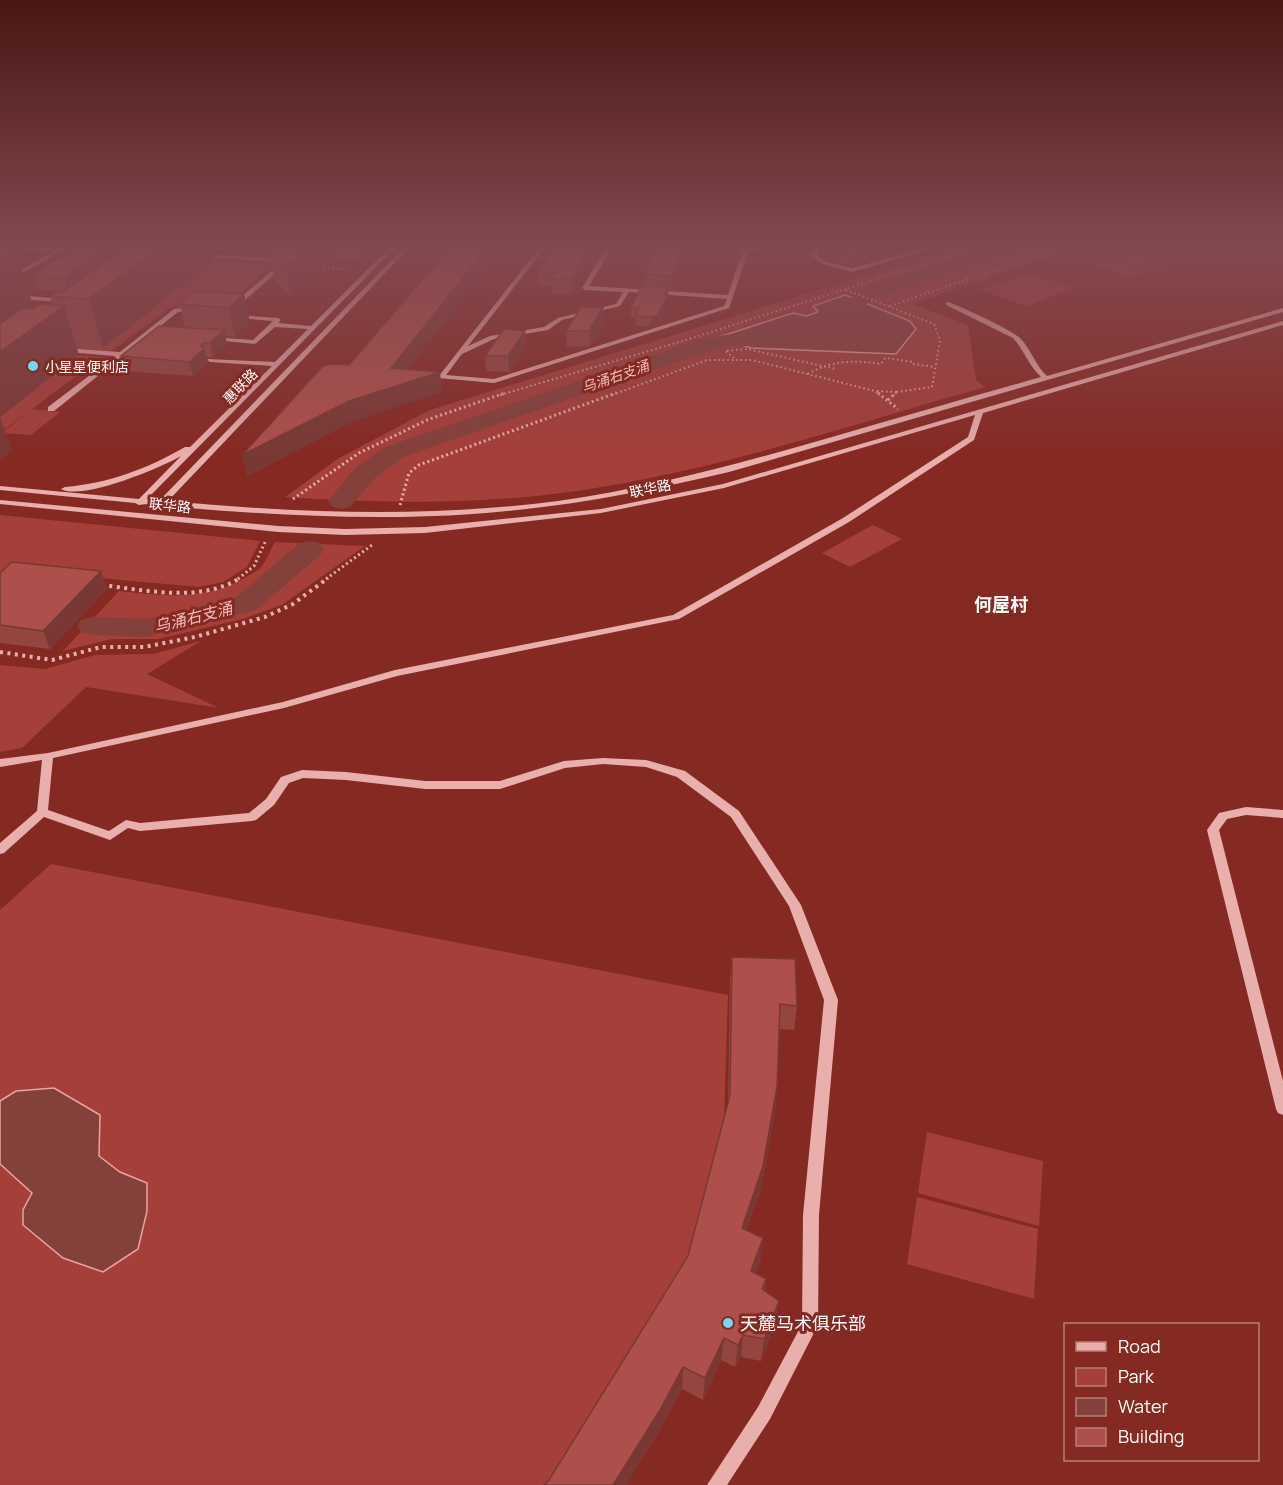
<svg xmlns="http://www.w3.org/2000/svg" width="1283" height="1485" viewBox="0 0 1283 1485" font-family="Manrope,'Noto Sans SC',sans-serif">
<rect width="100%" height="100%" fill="#852923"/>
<!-- green -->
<path fill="#a43f3a" d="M171,248H373L357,260Z
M955,248H1076L912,304L968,325L976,380L985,387C858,423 732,465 602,487C498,505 390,504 285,497L339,458L430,410Z
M1134,255L1168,268L1151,272L1117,259Z
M184,258L275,264L229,302L171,307L111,351L48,347Z
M1113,260L1147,273L1130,278L1096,264Z
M1028,273L1073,288L1026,306L980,290Z
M39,353L101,357L32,409L60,412L31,435L2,433L31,410L0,433V368Z
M0,515L260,541L247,567L223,582L199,587L21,571L0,572Z
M873,525L902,539L850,567L822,553Z
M275,542L365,546L282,605L243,619L158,639H112L63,651L119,591C160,596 210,601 246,577C251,574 258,571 261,567C267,560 270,550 275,542Z
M201,641L147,674L219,708L86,687L22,748L0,752V665L45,669L95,655L153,654Z
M51,864L728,995L724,1120L685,1272L551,1485H0V910Z
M927,1132L1043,1161L1039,1226L918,1193Z
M917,1197L1038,1229L1034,1299L907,1264Z"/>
<!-- water -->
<path fill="#84403b" stroke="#eaa3a1" stroke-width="1.5" d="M845,295L910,321L916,329L896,354L751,348L719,337L793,313L806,316L818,312L813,306Z
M54,1088L100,1115L99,1156L120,1172L147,1183V1211L138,1249L103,1272L63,1258L23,1225V1210L32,1193L0,1164V1101L16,1091Z"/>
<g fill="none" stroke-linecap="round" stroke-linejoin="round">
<!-- river -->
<path fill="#84403b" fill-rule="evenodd" d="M988,248H1015L1012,252L875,297L851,318L756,346H731L711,350L403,457L374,479L350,507L341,509L332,507L328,501L355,468L385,447L698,340L731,334H755L837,310L861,289Z
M310,541L320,543L324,549L320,555L256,610L147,637L92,635L81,632L77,626L81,620L92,617L147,619L235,598L300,543Z"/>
<!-- path-far2 -->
<path stroke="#e9afad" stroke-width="2" stroke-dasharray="1.5 3" stroke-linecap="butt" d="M319,268L348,269
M846,290L934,324L940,340L932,387L897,392L894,395
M890,306L1058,248
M734,358L725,351L747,349L836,369
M913,364L935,367
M808,374C832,360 854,360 881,364L885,358L914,362
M877,391L897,392
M500,395L686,340L975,248
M612,395L707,360H752L875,391L880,395"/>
<!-- path-far1 -->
<path stroke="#e9afad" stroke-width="3" stroke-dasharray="2 3" stroke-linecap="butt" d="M878,393L898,409
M888,400L896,393
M293,499L359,453L427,420L505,393
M400,505L409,473L419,465L616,393
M238,579L254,566L266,540
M326,579L372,545"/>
<!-- path -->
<path stroke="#e9afad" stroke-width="4" stroke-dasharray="3 4.5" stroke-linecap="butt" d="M102,585C144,590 201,603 240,578
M0,652L52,660L101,647H144L195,637L265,617L293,604L328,578"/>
<!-- minor -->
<path fill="#e9afad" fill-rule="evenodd" d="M16,248H68L0,285V281L55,251L19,250Z
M389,248H395L147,499L160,500L403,248H409L168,501C298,513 428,518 558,501C651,488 741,463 832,437C901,417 971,397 1041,377C1029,366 1024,350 1013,338L946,305V303L948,302C962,307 1010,329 1020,338C1031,349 1035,365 1047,376L1283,308V312L729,472C645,492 560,508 473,514C370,521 267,515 164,506L160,507C153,505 147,503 139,505L135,503L0,490V486L139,499L181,456C161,468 81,501 61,489L65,487C109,483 147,469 185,447H190L272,366L210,362L207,360L208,359L275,362L308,329L275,327L255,344L214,340L211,338L212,337L253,340L273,321L236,318L235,317L238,315L278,318L281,320L278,323L311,326Z
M539,248H545L468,346L490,336L544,327L558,318L616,304L623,292L585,290L582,288L606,248H612L589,286L728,295L743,250L736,248H763L760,250H749L729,308L494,383L439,378V376ZM629,292L727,299L724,306L494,379L446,375L462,354L494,339L548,330L562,320L620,306Z
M814,248H820L817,255L826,262L852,268L925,248H934L852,272L822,264L811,255Z
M136,250L287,259L290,261L238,306L178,312L54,411H48V407L115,356L19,348L10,341V339L62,302L0,298V294L66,299ZM139,253L282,262L234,303L174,309L120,352L23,345L16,340Z
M1283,321V325L983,413L974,440L849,522L679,619L397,676L284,708L53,758L48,810L109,831L126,820L140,823L249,813L266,799L281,777L302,770L346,772L425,781H500L564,761L603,758L646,760L685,771L739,811L801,905L838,1000L819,1215L818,1325L770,1419L727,1485H707L758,1407L802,1324L803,1215L824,1000L789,906L731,817L677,777L646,767L603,764L565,768L500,789H425L346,780L303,778L289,783L274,805L256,820L252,821L140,831L128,828L110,840L44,817L4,853L0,854V843L37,811L42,760L0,767V759L48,753L283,702L395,670L673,615L843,518L968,437L975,415L724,488L601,513L425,533L345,535L278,532L0,504V500L278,526L345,529L425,527L601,509L723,484Z
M1246,807L1283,810V818L1246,815L1227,819L1219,830L1283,1081V1115L1278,1113L1276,1109L1207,830L1219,813Z"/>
</g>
<!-- wall -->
<path fill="#954540" d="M0,248L17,251L15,252L32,303L23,308L33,309L52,305L50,296L63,291L37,290L33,275L74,248H212L214,260L103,348L76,347L79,355L0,417L12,450L0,460Z
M252,248H328L330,261L291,297L275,281L270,256L265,255Z
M598,248L571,295L552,294V286H539L538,271Z
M690,248L671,289H668V304L658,325L651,327L636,326L635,317H631V307L646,286V283H645V270Z
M842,248H862L860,264L852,266L840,263Z
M244,294L250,323L235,337L225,336L227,344L213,357H206L207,363L193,376L124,371L121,356L185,328L180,304Z
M603,308V323L590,346L567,347L566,331Z
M525,331L526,346L509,372L486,371L485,356Z
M0,573L107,589L50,649L0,643Z
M732,957L797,1006L794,1030L779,1029L777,1087L775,1111L761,1189L746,1231L763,1238L760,1262L756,1273L766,1279L765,1291L779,1301L776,1323L761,1361L741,1357L735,1367L721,1360L703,1400L682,1389L659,1431L626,1485H544L549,1480L688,1256L728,1101L730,981Z"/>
<!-- shaded-wall -->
<path fill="#793834" d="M0,248H16L17,251L0,261Z
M106,248H125L68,291L64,277Z
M159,248H212L214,260L103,348L89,299Z
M298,248H328L330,261L291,297L285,267Z
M487,248H502L395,386L440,372L442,392L352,422L247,477L242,455Z
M590,248H598L571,295V280Z
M685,248H690L671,289V276Z
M862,248L860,264L852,266L853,256Z
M16,252L32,303L0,325V262Z
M668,287V304L658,325L651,327V317Z
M244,294L250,323L235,337L229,308Z
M64,306L79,355L0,417L12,450L0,460V352Z
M603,308V323L590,346L589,331Z
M224,330L227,344L213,357L210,343Z
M525,331L526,346L509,372L508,356Z
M203,343L207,363L193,376L189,362Z
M101,571L107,589L50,649L43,631Z
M777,1087L775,1111L761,1189L739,1251L742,1228Z
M763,1238L760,1262L749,1294L751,1271Z
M766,1279L763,1302L762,1289Z
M779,1301L776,1323L761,1361L764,1339Z
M743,1335L741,1357L735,1367L738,1345Z
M724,1338L721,1360L703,1400L705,1378Z
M683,1367L682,1389L659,1431L626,1485H613Z"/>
<!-- building -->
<path fill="#ad504b" stroke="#793834" stroke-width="1.5" d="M74,248H106L64,277L33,275Z
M126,248H159L89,299L50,296L56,292H62Z
M274,248H308L285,267L269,252Z
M450,248H487L391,368L440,372L349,401L242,455L323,366L332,364L349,365Z
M554,248H590L571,280L551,279L556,273L538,271Z
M656,248H685L671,276L646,274L648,270H645Z
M842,248H862L861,254L853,256L841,254Z
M0,251L16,252L0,262Z
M642,286L668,287L665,294H668L658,315L651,317L635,316L639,308L631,307Z
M196,291L244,294L229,308L180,304Z
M40,304L64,306L0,352V324L23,308L33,309Z
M581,307L603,308L589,331H566Z
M159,326L224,330L210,343H203L201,346L204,349L189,362L121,356Z
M504,329L525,331L508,356H485Z
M12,562L101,571L43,631L0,625V573Z
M732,957L795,959L797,1006L780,1004L777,1087L763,1166L742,1228L763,1238L751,1271L766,1279L762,1289L779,1301L764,1339L743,1335L738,1345L724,1338L705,1378L683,1367L660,1410L613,1485H544L549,1480L688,1256L730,1095Z"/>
<!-- sky -->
<linearGradient id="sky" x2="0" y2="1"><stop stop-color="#491713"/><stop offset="0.54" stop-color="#834950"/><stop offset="1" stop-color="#834950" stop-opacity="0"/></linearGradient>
<rect width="1283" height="456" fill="url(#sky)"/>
<!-- markers -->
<g fill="#70d9f4" stroke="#852923" stroke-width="2">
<circle cx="33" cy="366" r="6"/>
<circle cx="728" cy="1323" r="6"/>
</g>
<g text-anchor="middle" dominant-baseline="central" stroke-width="6" stroke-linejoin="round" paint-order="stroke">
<!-- far-poi labels -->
<g font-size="14" fill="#fff" stroke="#852923" text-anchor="start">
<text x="45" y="366">小星星便利店</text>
</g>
<!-- far-water labels -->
<g font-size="14" font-style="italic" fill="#f0bab8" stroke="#852923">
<text transform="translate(615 376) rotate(-19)">乌涌右支涌</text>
</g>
<!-- far-street labels -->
<g font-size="14" fill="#fff" stroke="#852923">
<text transform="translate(240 386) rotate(-46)">惠联路</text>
<text transform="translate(650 488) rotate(-11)">联华路</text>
<text transform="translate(170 505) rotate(6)">联华路</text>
</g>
<!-- water labels -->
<g font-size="16" font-style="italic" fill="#f0bab8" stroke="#852923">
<text transform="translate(193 617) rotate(-14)">乌涌右支涌</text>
</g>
<!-- quarter labels -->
<g font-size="18" font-weight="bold" fill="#fff" stroke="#852923">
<text x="1001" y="604">何屋村</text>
</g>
<!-- near-poi labels -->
<g font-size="18" fill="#fff" stroke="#852923" text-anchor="start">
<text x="740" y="1323">天麓马术俱乐部</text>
</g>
</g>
<!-- legend -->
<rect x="1064" y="1323" width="195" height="138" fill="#852923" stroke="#b67f7b" stroke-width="1.5"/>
<rect x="1076" y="1342" width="30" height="9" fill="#e9afad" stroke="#b67f7b" stroke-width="1.5"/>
<text x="1118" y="1353" font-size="18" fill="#ffffff">Road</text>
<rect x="1076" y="1368" width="30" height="18" fill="#a43f3a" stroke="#b67f7b" stroke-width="1.5"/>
<text x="1118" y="1383" font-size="18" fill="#ffffff">Park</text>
<rect x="1076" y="1398" width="30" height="18" fill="#84403b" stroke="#b67f7b" stroke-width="1.5"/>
<text x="1118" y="1413" font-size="18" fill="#ffffff">Water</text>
<rect x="1076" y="1428" width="30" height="18" fill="#ad504b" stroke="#b67f7b" stroke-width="1.5"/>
<text x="1118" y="1443" font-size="18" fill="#ffffff">Building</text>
</svg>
